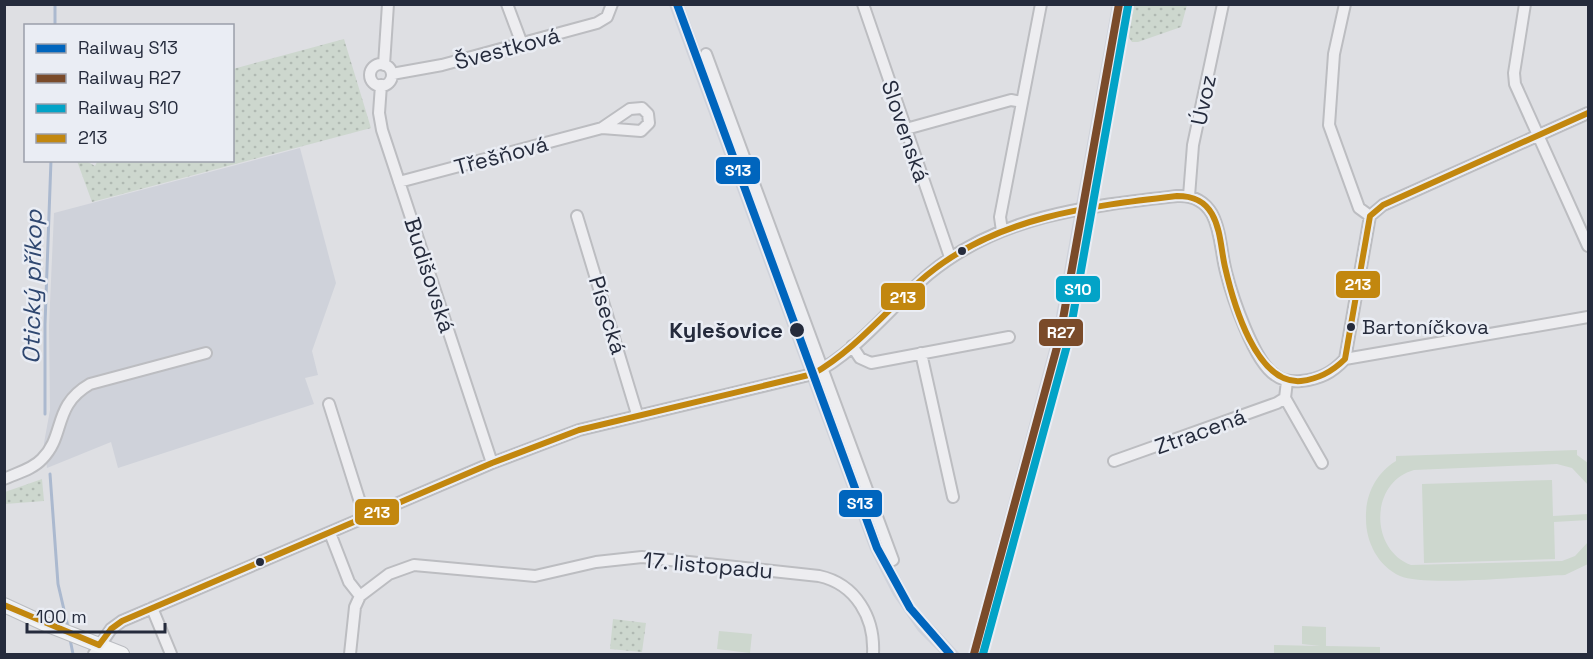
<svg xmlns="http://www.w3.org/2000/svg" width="1593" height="659" viewBox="0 0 1593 659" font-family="'Space Grotesk',sans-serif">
<defs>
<pattern id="grass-dots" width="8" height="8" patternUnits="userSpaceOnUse" patternTransform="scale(1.5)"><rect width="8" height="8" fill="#cdd7ce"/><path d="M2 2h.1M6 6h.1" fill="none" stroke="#b0b9b2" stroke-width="1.8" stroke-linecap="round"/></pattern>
</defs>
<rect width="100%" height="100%" fill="#dedfe3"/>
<!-- built -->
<path fill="#cfd2da" d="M669,5H684L883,545L915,605L960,654H941L918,631L893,595L870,550Z
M1112,5H1125L1066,341L982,654H968L1052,338Z
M300,148L336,283L312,351L318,375L305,378L314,404L118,468L111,442L47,468L44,443L50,410L49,326L54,213Z"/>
<!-- grass -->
<path fill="url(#grass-dots)" d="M1129,5V4L1187,5L1181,27L1138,42H1132L1127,35Z
M344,39L371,128L92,202L77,161H86L95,166L98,160H232L233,69Z
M42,479L44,501L5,504V492Z
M613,619L646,623L642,652L610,649Z"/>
<!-- pitch -->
<path fill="#cdd7ce" d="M1577,450V455L1588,463V485L1572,468L1557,464L1414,470C1370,482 1369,549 1411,565L1562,561L1575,556L1588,542V564L1565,575C1533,576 1424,587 1400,576C1378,566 1366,542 1366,519C1365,495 1376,473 1396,461V456Z
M1552,480L1553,516L1588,514V520L1554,522L1555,559L1424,563L1422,484Z
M1302,626L1326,627V646L1380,647V654H1274V645L1320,646L1302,644Z
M719,631L752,634L750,653L717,649Z"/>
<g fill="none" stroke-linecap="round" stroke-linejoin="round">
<!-- stream -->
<path stroke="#abb9cf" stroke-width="3" d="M55,26V4
M45,414V324L51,160
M50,474L58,584L68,627
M70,639L73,654"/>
<defs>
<path id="minor" d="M507,4L522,44
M863,4L950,257
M1345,4L1334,54L1329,125L1359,208L1370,216
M1525,4L1514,73L1515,84L1588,246
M706,54L893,560
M370 75a11 11 0 1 1 22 0a11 11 0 1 1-22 0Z
M384,65L388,4
M392,74L442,65L597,23L607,17L612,4
M381,85L379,113L382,130L492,463
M906,129L1011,100L1022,102
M399,182L602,128L641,131L649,123L648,114L642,108L630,109L602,128
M1189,196L1193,145L1223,4
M577,216L637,414
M1002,231L1000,217L1041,4
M852,346L860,358L871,363L1009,337
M921,353L953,497
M1345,359L1588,317
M1287,381L1285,398L1322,463
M329,404L365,518
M1114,461L1277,403L1285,398
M4,479C17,473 33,469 42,459C66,435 52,406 90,384L206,353
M330,533L349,582L360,596
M152,608L171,654
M94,654L111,629L122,621L492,463L579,430L813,374C856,353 892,305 929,274C1000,215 1089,206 1177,196C1192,195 1204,200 1212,214C1221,231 1221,253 1226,272C1232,296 1254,362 1275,375C1283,381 1291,382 1301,381C1320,379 1332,373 1345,359L1370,216L1383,205L1588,113
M350,654L355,607L360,596L389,574L414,565L535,576L596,562L642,557L819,576C856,584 875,618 873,654"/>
<path id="major" d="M4,605L43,623L122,654"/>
</defs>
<!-- minor casing -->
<use href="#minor" stroke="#bcbdc1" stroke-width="14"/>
<!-- major casing -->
<use href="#major" stroke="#babcc1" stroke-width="16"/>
<!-- minor -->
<use href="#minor" stroke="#ededf0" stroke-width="10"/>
<!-- major -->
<use href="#major" stroke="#f2f3f4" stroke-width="14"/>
<defs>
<path id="bus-1" d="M4,605L99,645
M99,645L111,629L122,621L492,463L579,430L813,374C858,348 888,308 927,275C997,217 1090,206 1177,196C1192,196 1204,200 1212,214C1221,230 1221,250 1225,267C1233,302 1256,385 1301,381C1319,379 1332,372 1345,359L1370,216L1383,205L1588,113"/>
</defs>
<!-- bus-1 casing -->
<use href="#bus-1" stroke="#eaedf4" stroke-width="10"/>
<!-- bus-1 -->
<use href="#bus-1" stroke="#c2870f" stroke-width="6"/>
<defs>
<path id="rail-1" d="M677,4L877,548L910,608L950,654"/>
<path id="rail-2" d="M974,654L1060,336L1119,4"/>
<path id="rail-3" d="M983,654L1069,338L1128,6"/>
</defs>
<!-- rail-1 casing -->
<use href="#rail-1" stroke="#eaedf4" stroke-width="12"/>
<!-- rail-2 casing -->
<use href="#rail-2" stroke="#eaedf4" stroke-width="12"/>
<!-- rail-3 casing -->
<use href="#rail-3" stroke="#eaedf4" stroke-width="12"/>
<!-- rail-1 -->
<use href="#rail-1" stroke="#0065bd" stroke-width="8"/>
<!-- rail-2 -->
<use href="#rail-2" stroke="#7a4b2a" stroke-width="8"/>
<!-- rail-3 -->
<use href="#rail-3" stroke="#02a3c7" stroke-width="8"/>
</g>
<!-- markers -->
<g fill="#252b3c" stroke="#eaedf4" stroke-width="2">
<circle cx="962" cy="251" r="5"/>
<circle cx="1351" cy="327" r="5"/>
<circle cx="797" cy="330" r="8"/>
<circle cx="260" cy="562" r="5"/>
</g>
<g text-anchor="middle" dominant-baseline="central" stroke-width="5" stroke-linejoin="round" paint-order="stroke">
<!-- bus labels -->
<g font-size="20" fill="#252b3c" stroke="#eaedf4" text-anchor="start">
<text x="1362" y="327">Bartoníčkova</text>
</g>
<!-- street labels -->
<g font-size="22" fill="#252b3c" stroke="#eaedf4">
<text transform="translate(507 48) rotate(-15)">Švestková</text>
<text transform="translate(1203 100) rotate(-78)">Úvoz</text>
<text transform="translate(906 131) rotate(71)">Slovenská</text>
<text transform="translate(501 155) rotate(-15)">Třešňová</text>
<text transform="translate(430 275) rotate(72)">Budišovská</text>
<text transform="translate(608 315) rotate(73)">Písecká</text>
<text transform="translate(1200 431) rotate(-20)">Ztracená</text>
<text transform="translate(708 565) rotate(5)">17. listopadu</text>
</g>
<!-- stop labels -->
<g font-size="22" font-weight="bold" fill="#252b3c" stroke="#eaedf4" text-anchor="end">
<text x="783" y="330">Kylešovice</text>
</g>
<!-- water labels -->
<g font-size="24" font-style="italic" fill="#2f4770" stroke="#eaedf4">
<text transform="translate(32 287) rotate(-89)">Otický příkop</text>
</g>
</g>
<g stroke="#eaedf4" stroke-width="2">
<rect x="715" y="156" width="46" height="29" rx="6" fill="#0065bd"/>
<rect x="1335" y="270" width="46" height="29" rx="6" fill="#c2870f"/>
<rect x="1055" y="275" width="46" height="28" rx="6" fill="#02a3c7"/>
<rect x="880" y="282" width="46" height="29" rx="6" fill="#c2870f"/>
<rect x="1038" y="318" width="46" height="29" rx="6" fill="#7a4b2a"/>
<rect x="838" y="489" width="45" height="29" rx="6" fill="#0065bd"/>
<rect x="354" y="498" width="46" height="28" rx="6" fill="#c2870f"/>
</g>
<g font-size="16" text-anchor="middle" font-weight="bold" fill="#fff">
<text x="738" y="176">S13</text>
<text x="1358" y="290">213</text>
<text x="1078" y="295">S10</text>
<text x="903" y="303">213</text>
<text x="1061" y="338">R27</text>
<text x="860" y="509">S13</text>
<text x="377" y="518">213</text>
</g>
<!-- border -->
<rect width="1593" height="659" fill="none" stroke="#252b3c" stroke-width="12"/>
<!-- legend -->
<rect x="24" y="24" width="210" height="138" fill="#eaedf4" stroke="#9b9faa" stroke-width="1.5"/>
<rect x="36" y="44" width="30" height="9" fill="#0065bd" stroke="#9b9faa" stroke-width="1.5"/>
<text x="78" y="54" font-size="18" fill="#252b3c">Railway S13</text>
<rect x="36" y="74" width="30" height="9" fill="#7a4b2a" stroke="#9b9faa" stroke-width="1.5"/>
<text x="78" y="84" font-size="18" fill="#252b3c">Railway R27</text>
<rect x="36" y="104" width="30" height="9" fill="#02a3c7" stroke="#9b9faa" stroke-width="1.5"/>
<text x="78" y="114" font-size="18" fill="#252b3c">Railway S10</text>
<rect x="36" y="134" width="30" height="9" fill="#c2870f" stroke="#9b9faa" stroke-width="1.5"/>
<text x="78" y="144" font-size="18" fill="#252b3c">213</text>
<!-- scale -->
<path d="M27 623v9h138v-9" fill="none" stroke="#252b3c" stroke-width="3"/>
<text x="36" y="623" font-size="18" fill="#252b3c" stroke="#eaedf4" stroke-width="4.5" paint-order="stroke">100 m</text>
</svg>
